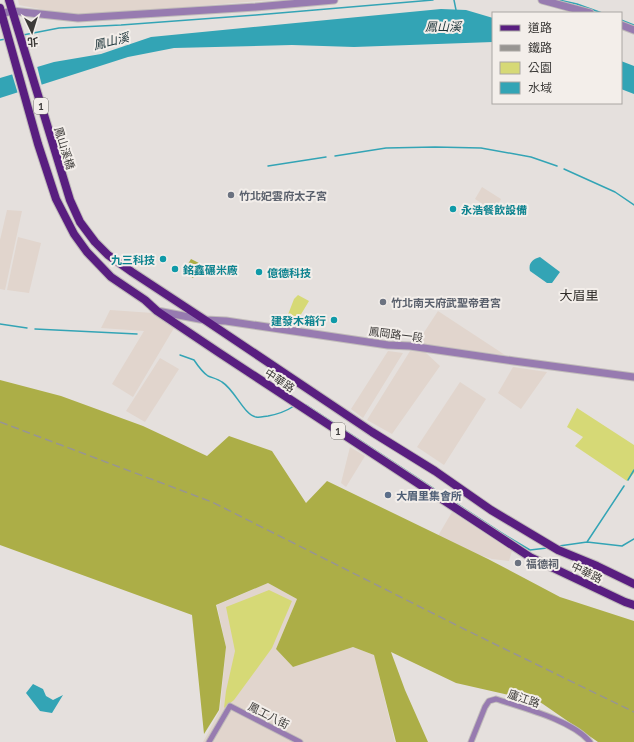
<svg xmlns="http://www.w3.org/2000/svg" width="634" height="742" viewBox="0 0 634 742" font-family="Lato,'Noto Sans TC',sans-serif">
<rect width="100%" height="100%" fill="#e5e0dd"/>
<!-- built -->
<path fill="#e1d5cd" d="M18,0H272L76,16L19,5Z
M482,187L501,199L494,211L475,199Z
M7,210L22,211L5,290L0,289V240Z
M18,237L41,243L29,293L7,290Z
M110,310L153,313L174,328L133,397L112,384L144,331L101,328Z
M438,311L505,355L417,343Z
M388,351L403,353L363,418L351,409Z
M410,351L425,352L440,366L392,434L367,420Z
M160,358L179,369L145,422L126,411Z
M513,367L547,372L521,409L498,393Z
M460,382L486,399L444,465L417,447Z
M350,447L365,456L346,487L341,483Z
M452,512L512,551L509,561L492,559L435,541Z
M268,583L297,599L276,649L293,667L353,647L374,655L395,742H203L220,710L226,647L217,605Z"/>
<!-- green -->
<path fill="#d6d976" d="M298,295L309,301L294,326L284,325L294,299Z
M577,408L634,445V473L627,481L575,446L583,437L567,427Z
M269,590L292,601L272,648L234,700L224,708L226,691L235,651L226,607Z"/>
<!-- forest -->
<path fill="#acae47" d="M191,259L201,264L193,278L183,272Z
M0,380L61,396L143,426L207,456L229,436L272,451L306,503L327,481L488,559L560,597L634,621V742H598L540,702L456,683L391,652L405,690L428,742H396L374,655L353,647L293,667L276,649L297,599L268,583L216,605L226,647L219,710L204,734L192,615L0,545Z"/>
<!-- water -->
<path fill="#33a4b5" d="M441,9L466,10L493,18V42L354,47L292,45L174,48L128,57L0,98V78L54,62L101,54L151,37Z
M621,61L634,66V94L621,89Z
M540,257L560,272L552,283H547L530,271C528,263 533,259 540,257Z
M33,684L43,689L46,696L53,700L63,695L52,713L40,711L26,693Z"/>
<!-- pier -->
<path fill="#e5e0dd" d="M37,66L42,86L18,94L12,74Z"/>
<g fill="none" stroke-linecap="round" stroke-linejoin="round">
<!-- stream -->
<path stroke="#33a4b5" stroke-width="1.5" d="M454,0L456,10
M559,0L577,4L602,13
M621,20L634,25
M23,35L59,28L121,25L256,15L433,0
M0,40L6,39
M335,156L386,148L435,147L481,148L531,157L557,166
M268,166L326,157
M564,169L615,192L634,205
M0,324L27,328
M35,329L137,334
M180,355L194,360C198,366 202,372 208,376C213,378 218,379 222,382C235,390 244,415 256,417C260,418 265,416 268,416C279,414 285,412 294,406
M306,405L500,532L530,550L547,548
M628,480L634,470
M587,542L624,486
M559,546L587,542L622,546L634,539"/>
<defs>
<path id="minor" d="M209,742L230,706L300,742
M471,742L485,707L489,701L496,699C523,708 572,720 590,742"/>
<path id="tertiary" d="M542,0L590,13
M0,14L12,11L78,18L256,7L334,0
M621,25L634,30
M157,311L205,320L226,321L388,345L410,346L514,361L634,377"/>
<path id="primary" d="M9,0L70,200L80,222L95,242L108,255L132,272L205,320L372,432L435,471L491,510L558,550L597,566L634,584
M0,8L38,144L56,199L74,234L87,252L111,277L145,300L157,311L218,352L530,557L625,602L634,605"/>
</defs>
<!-- minor casing -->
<use href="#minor" stroke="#c0bbb9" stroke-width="7"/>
<!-- tertiary casing -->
<use href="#tertiary" stroke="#c0bbb9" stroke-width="9"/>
<!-- primary casing -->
<use href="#primary" stroke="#c0bbb9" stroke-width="10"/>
<!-- minor -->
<use href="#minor" stroke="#977bb0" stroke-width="5"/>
<!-- tertiary -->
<use href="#tertiary" stroke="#977bb0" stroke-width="7"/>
<!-- primary -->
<use href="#primary" stroke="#591e80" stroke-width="8"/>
<!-- rail -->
<path stroke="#989592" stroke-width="1.5" stroke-dasharray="8 4" stroke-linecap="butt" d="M0,422L212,502L466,630L634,712"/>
</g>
<!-- markers -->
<g fill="#6b7280" stroke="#f3eeea" stroke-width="1.5">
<circle cx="231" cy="195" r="4"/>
<circle cx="383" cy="302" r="4"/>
<circle cx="518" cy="563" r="4"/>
</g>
<g fill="#0f9aa8" stroke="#f3eeea" stroke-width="1.5">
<circle cx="453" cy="209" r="4"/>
<circle cx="163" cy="259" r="4"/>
<circle cx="175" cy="269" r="4"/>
<circle cx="259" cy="272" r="4"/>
<circle cx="334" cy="320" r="4"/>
</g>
<circle fill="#5c6f8a" stroke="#f3eeea" stroke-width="1.5" cx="388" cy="495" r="4"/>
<g text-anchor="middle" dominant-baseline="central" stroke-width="4" stroke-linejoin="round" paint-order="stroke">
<!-- shield labels -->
<g fill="#f3eeea" stroke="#73706d" stroke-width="1">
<rect x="34" y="98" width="14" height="16" rx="3"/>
<rect x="331" y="423" width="14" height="16" rx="3"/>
</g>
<g font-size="10" font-weight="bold" fill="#3c3a38">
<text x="41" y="106">1</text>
<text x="338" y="431">1</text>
</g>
<!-- street labels -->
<g font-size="11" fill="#3c3a38" stroke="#f3eeea">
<text transform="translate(65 148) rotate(73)">鳳山溪橋</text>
<text transform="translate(396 334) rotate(7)">鳳岡路一段</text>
<text transform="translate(280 380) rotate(33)">中華路</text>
<text transform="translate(587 572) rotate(26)">中華路</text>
<text transform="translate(524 698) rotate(19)">廬江路</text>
<text transform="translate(269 715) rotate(27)">鳳工八街</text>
</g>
<!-- worship labels -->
<g font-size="11" font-weight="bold" fill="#5b616d" stroke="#f3eeea" text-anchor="start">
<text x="239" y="195">竹北妃雲府太子宮</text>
<text x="391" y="302">竹北南天府武聖帝君宮</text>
<text x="526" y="563">福德祠</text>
</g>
<!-- culture labels -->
<g font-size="11" font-weight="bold" fill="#0d838f" stroke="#f3eeea" text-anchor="start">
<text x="461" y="209">永浩餐飲設備</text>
<text x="155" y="259" text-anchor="end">九三科技</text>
<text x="183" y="269">銘鑫碾米廠</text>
<text x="267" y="272">億德科技</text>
<text x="326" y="320" text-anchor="end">建發木箱行</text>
</g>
<!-- service labels -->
<g font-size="11" font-weight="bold" fill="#4e5e75" stroke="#f3eeea" text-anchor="start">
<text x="396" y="495">大眉里集會所</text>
</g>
<!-- water labels -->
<g font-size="12" font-style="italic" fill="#1a3237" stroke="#f3eeea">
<text x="443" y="26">鳳山溪</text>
<text transform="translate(111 41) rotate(-14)">鳳山溪</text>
</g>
<!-- quarter labels -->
<g font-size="13" fill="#2f2c29" stroke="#f3eeea">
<text x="579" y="295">大眉里</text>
</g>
</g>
<!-- legend -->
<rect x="492" y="12" width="130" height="92" fill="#f3eeea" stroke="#aaa6a3"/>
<rect x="500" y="25" width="20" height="6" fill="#591e80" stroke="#aaa6a3"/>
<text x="528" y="32" font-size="12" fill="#3c3a38">道路</text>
<rect x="500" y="45" width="20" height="6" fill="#989592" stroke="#aaa6a3"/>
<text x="528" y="52" font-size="12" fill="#3c3a38">鐵路</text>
<rect x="500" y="62" width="20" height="12" fill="#d6d976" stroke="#aaa6a3"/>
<text x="528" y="72" font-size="12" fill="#3c3a38">公園</text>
<rect x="500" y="82" width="20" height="12" fill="#33a4b5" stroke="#aaa6a3"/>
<text x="528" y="92" font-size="12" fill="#3c3a38">水域</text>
<!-- north arrow -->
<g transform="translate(32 32) rotate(176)" stroke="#f3eeea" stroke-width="3" paint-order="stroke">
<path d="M0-3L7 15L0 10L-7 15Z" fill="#3c3a38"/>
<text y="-6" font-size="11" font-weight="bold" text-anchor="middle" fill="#3c3a38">北</text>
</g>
</svg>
